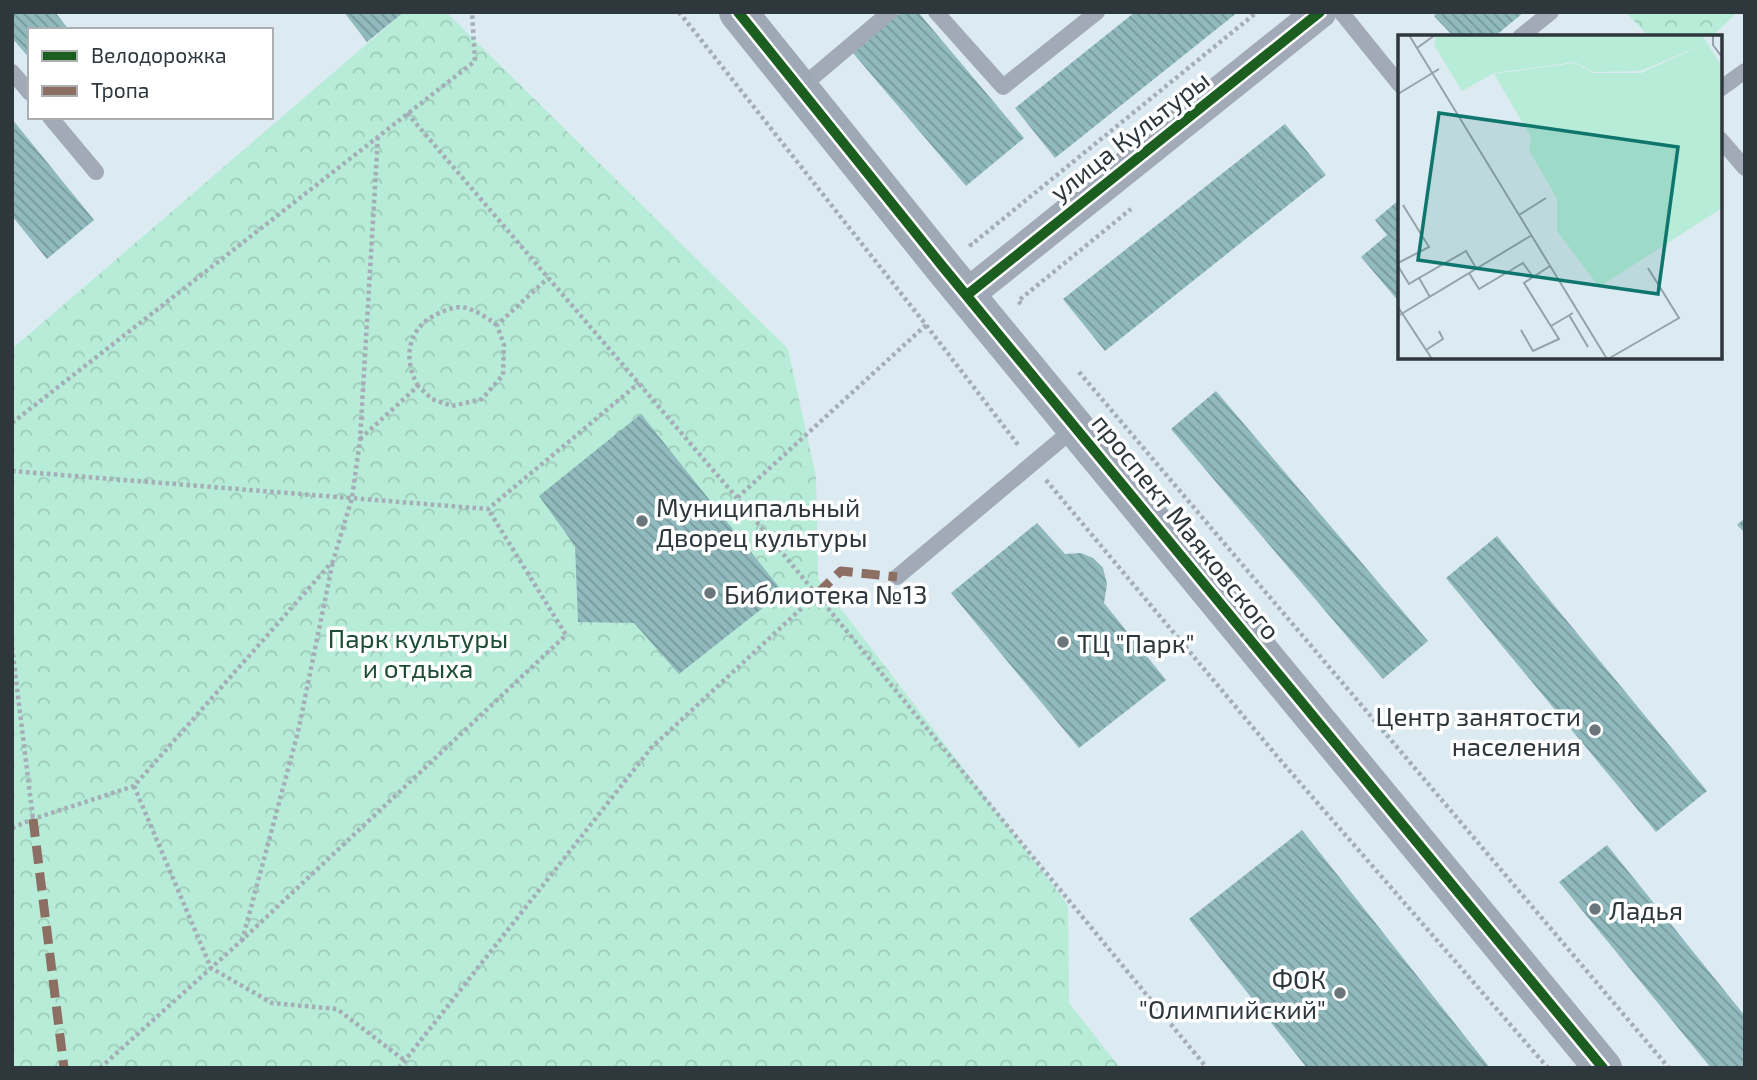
<svg xmlns="http://www.w3.org/2000/svg" width="1757" height="1080" viewBox="0 0 1757 1080" font-family="'Exo 2',sans-serif">
<defs>
<pattern id="park-crowns" width="20" height="18" patternUnits="userSpaceOnUse" patternTransform="scale(1.75)"><rect width="20" height="18" fill="#b7ecd8"/><path d="M2 6a3 3 0 1 1 6 0M12 15a3 3 0 1 1 6 0" fill="none" stroke="#9ecbba"/></pattern>
<pattern id="building-back-hatch" width="6" height="6" patternUnits="userSpaceOnUse" patternTransform="scale(1.75)"><rect width="6" height="6" fill="#90babd"/><path d="M-1 5l2 2M0 0l6 6M5-1l2 2" fill="none" stroke="#76989b"/></pattern>
</defs>
<rect width="100%" height="100%" fill="#dceaf1"/>
<!-- park -->
<path fill="url(#park-crowns)" d="M404,12H446L788,349L816,477L818,579L1068,905L1069,1003L1120,1068H12V349Z
M1626,12H1738L1711,37H1649Z"/>
<!-- building -->
<path fill="url(#building-back-hatch)" d="M12,12H55L69,30H30V59L12,38Z
M344,12H404L367,42Z
M901,12H918L1024,138L966,186L853,53Z
M1135,12H1238L1055,158L1015,108Z
M1438,12H1524L1494,37H1454L1434,16Z
M12,119L94,220L47,259L12,216Z
M1285,124L1326,175L1105,351L1063,299Z
M1400,199V303L1361,257L1387,235L1375,220Z
M1216,391L1428,641L1383,679L1171,429Z
M641,414L783,592L679,674L634,623L578,622L575,546L539,496Z
M1745,518V533L1737,525Z
M1037,523L1065,554L1081,553L1093,558L1103,568L1107,584L1104,603L1166,680L1079,748L951,593Z
M1497,536L1707,791L1656,832L1446,578Z
M1302,830L1490,1068H1307L1189,919Z
M1607,845L1745,1016V1068H1711L1559,882Z"/>
<g fill="none" stroke-linecap="round" stroke-linejoin="round">
<!-- path -->
<path stroke="#a5aeb6" stroke-width="4.5" stroke-dasharray="3.5 3.5" stroke-linecap="butt" d="M679,12L926,325L1019,446
M407,113L737,498
M970,243L971,245L1257,12
M1021,304L1018,301L1131,209
M926,325L737,498L1207,1068
M1079,372L1669,1068
M418,386C403,359 407,330 435,315C443,311 453,307 462,307C475,309 487,318 497,325
M12,423L475,61L472,12
M360,439L418,386L432,399L452,406L482,399L503,375L504,345L497,325L548,278
M12,471L488,509L639,383
M1046,480L1281,761L1548,1068
M12,647L33,819
M134,786L211,968L272,1003L337,1009L404,1060
M12,828L33,819L134,786L333,561L352,498L360,440L378,136
M242,941L298,732L333,561
M100,1068L241,941L566,635L488,509
M399,1068L651,748L817,594"/>
<!-- lane -->
<path stroke="#a1aab6" stroke-width="16" d="M936,12L1003,87L1097,12
M1341,12L1400,85
M1520,37L1551,12
M12,72L30,93
M800,88L890,12
M1720,89L1745,71
M50,117L96,172
M1720,139L1745,168
M897,577L1076,427"/>
<!-- street -->
<path stroke="#a1aab6" stroke-width="33" d="M967,295L1320,12"/>
<!-- secondary -->
<path stroke="#9fa9b6" stroke-width="38" d="M738,12L943,267L1603,1068"/>
<!-- quiet -->
<path stroke="#8d6e63" stroke-width="9" stroke-dasharray="18 9" stroke-linecap="butt" d="M817,594L841,571L897,577
M33,819L64,1068"/>
<defs>
<path id="cycleway" d="M738,12L943,267L1603,1068
M967,295L1320,12"/>
</defs>
<!-- cycleway casing -->
<use href="#cycleway" stroke="#fff" stroke-width="15"/>
<!-- cycleway -->
<use href="#cycleway" stroke="#1b5e20" stroke-width="10"/>
</g>
<!-- markers -->
<g fill="#6a767b" stroke="#fff" stroke-width="2.5">
<circle cx="642" cy="521" r="7"/>
<circle cx="710" cy="593" r="7"/>
<circle cx="1063" cy="642" r="7"/>
<circle cx="1595" cy="730" r="7"/>
<circle cx="1595" cy="909" r="7"/>
<circle cx="1340" cy="993" r="7"/>
</g>
<g text-anchor="middle" dominant-baseline="central" stroke-width="7" stroke-linejoin="round" paint-order="stroke">
<!-- street labels -->
<g font-size="26" fill="#2d373c" stroke="#fff">
<text transform="translate(1129 135) rotate(-38)">улица Культуры</text>
<text transform="translate(1187 526) rotate(51)">проспект Маяковского</text>
</g>
<!-- poi labels -->
<g font-size="26" fill="#2d373c" stroke="#fff" text-anchor="start">
<text x="656" y="506">Муниципальный<tspan x="656" dy="30">Дворец культуры</tspan></text>
<text x="724" y="593">Библиотека №13</text>
<text x="1077" y="642">ТЦ "Парк"</text>
<text x="1581" y="715" text-anchor="end">Центр занятости<tspan x="1581" dy="30">населения</tspan></text>
<text x="1609" y="909">Ладья</text>
<text x="1326" y="978" text-anchor="end">ФОК<tspan x="1326" dy="30">"Олимпийский"</tspan></text>
</g>
<!-- park labels -->
<g font-size="26" fill="#1e4d37" stroke="#fff">
<text x="418" y="637">Парк культуры<tspan x="418" dy="30">и отдыха</tspan></text>
</g>
</g>
<!-- overview -->
<g transform="translate(1398 35)">
<rect width="324" height="324" fill="#dceaf1"/>
<path d="M309,8L324,32V173L201,252L159,196V164L131,115L133,102L96,39L177,28L195,38H243Z" fill="#b7ecd8"/>
<path d="M38,0H304L309,8L242,36L196,37L177,27L96,38L64,56L36,10Z" fill="#b7ecd8"/>
<path fill="none" stroke="#96a2a9" stroke-width="2" d="M11,0L209,324M315,0V10L324,22M19,13L37,0M0,59L41,34M121,180L148,163M0,228L31,212L5,170M0,231L11,249L21,243L32,262M71,238L81,254L125,228L135,242M21,243L68,216L78,233M0,272L34,324M171,280L190,312M0,281L134,200M153,291L175,278M123,295L135,316L161,304L126,248L152,231M28,315L45,304L41,296M210,324L281,283L250,233"/>
<path fill="#0f766e" fill-opacity="0.15" stroke="#0f766e" stroke-width="3.5" d="M41,78L280,112L260,259L20,225Z"/>
<rect width="324" height="324" fill="none" stroke="#2d373c" stroke-width="3.5"/>
</g>
<!-- border -->
<rect width="1757" height="1080" fill="none" stroke="#2d373c" stroke-width="28"/>
<!-- legend -->
<rect x="28" y="28" width="245" height="91" fill="#ffffff" stroke="#abafb1" stroke-width="2"/>
<rect x="42" y="51" width="35" height="10" fill="#1b5e20" stroke="#abafb1" stroke-width="2"/>
<text x="91" y="63" font-size="21" fill="#2d373c">Велодорожка</text>
<rect x="42" y="86" width="35" height="10" fill="#8d6e63" stroke="#abafb1" stroke-width="2"/>
<text x="91" y="98" font-size="21" fill="#2d373c">Тропа</text>
</svg>
